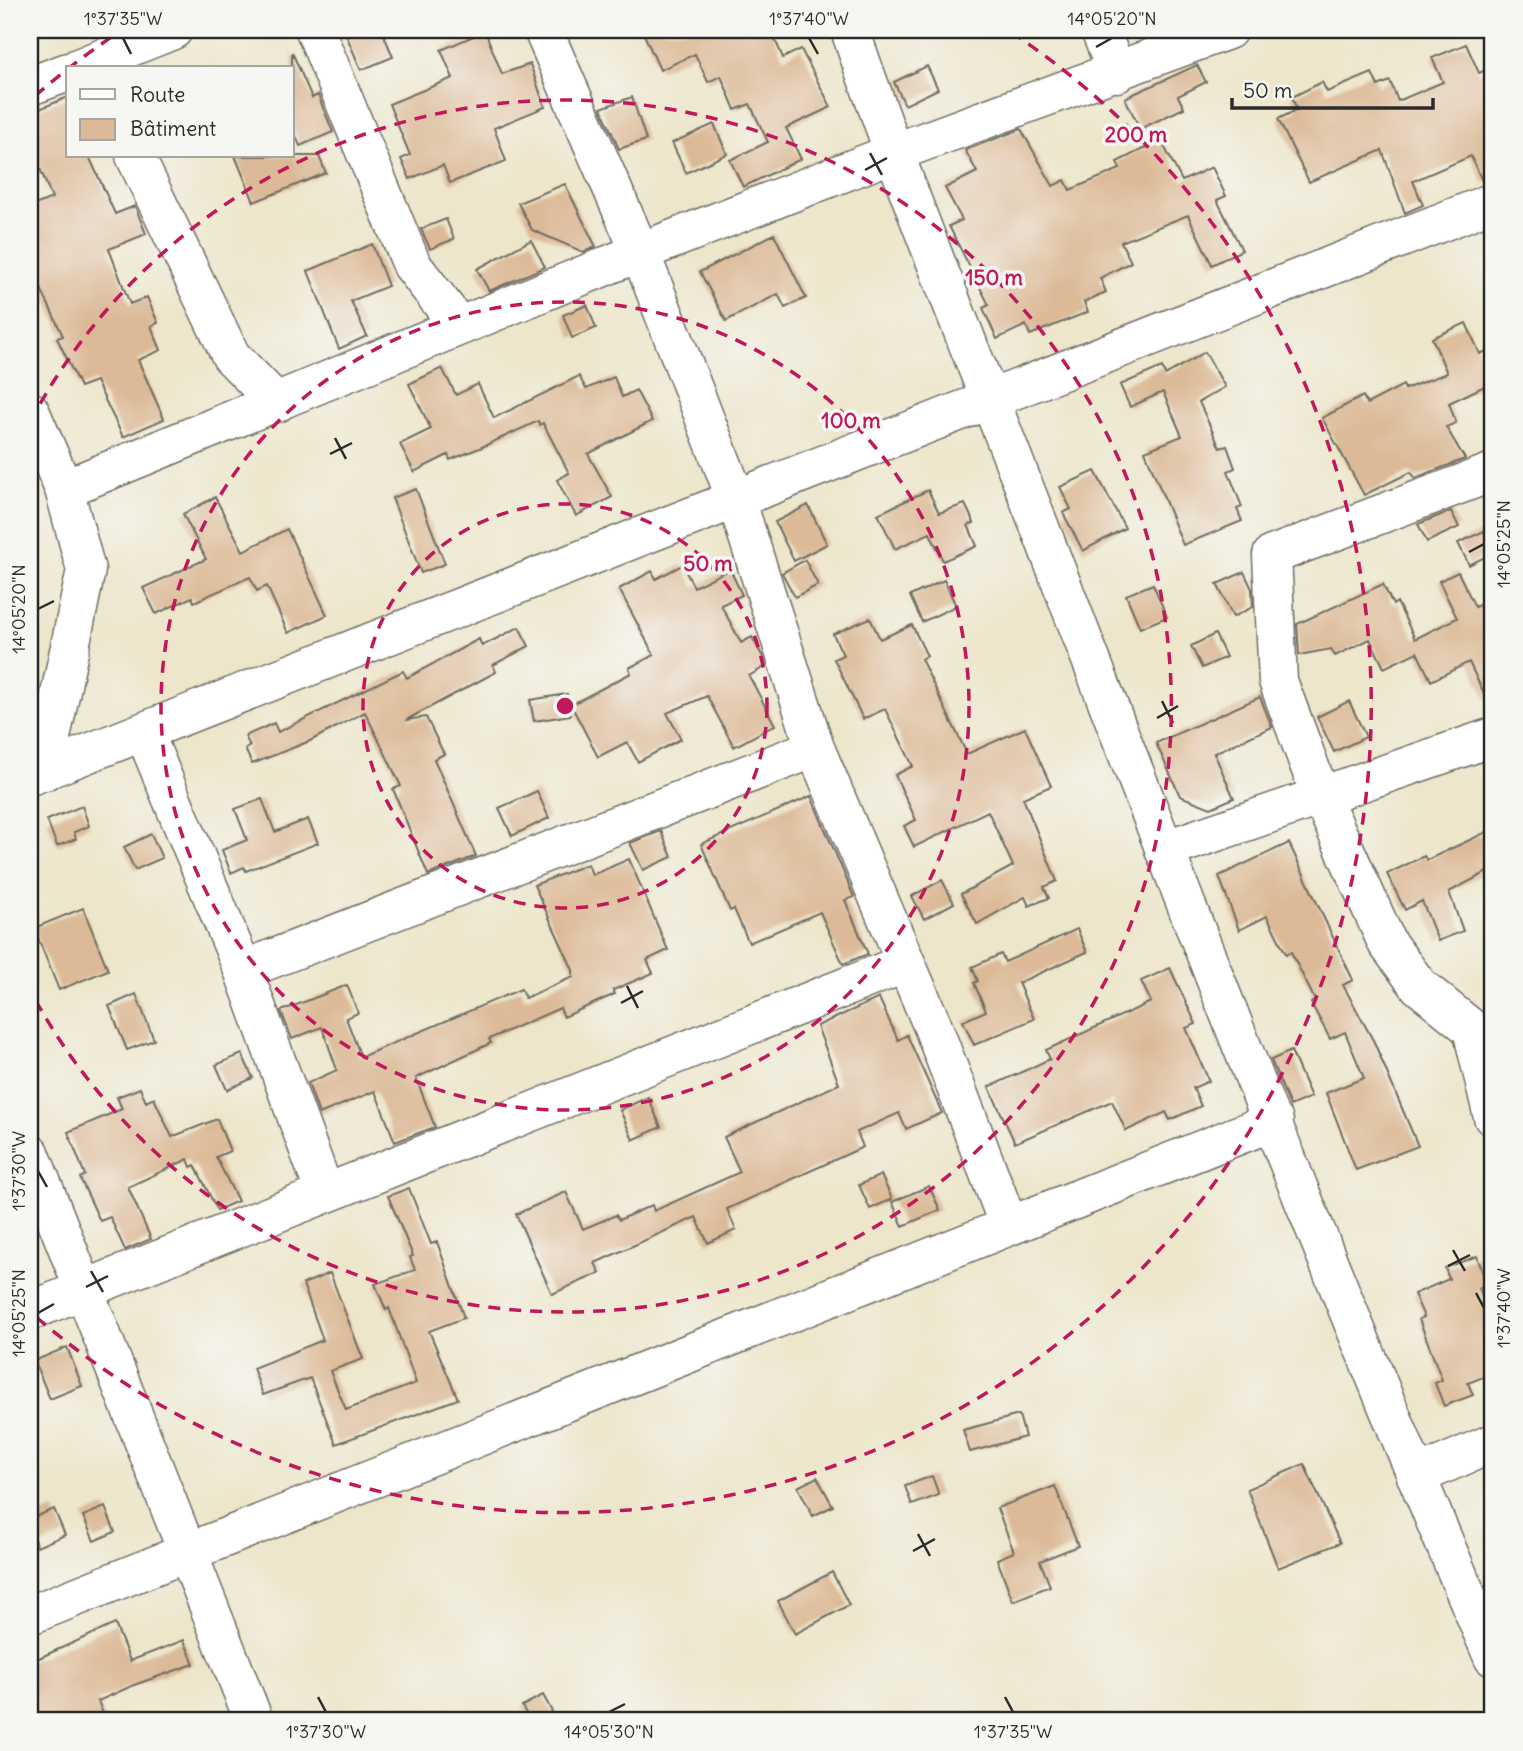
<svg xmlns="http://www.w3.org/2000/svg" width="1523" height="1751" viewBox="0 0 1523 1751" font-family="Delius,sans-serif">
<rect width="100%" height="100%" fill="#f6f6f2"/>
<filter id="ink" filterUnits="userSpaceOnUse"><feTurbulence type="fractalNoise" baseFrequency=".0143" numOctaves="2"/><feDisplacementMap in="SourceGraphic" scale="14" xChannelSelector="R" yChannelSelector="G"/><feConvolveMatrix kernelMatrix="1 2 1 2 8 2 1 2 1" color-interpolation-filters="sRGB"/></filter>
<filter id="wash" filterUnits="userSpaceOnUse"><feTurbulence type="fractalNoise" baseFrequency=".00686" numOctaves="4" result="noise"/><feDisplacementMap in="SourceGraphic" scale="28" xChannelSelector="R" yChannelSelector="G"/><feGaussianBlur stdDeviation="1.57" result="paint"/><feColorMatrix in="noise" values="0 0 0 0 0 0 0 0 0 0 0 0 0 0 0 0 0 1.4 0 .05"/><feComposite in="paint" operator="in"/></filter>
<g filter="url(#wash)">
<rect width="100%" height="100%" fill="#ede6cb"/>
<g id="blocks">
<!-- building -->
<path fill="#dcba97" d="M344,30H382L393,57L361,70Z
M642,30H771L783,58L801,49L831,107L786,128L801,159L743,187L730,160L768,142L750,104L735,110L721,76L708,82L695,54L660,70Z
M485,31L502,74L530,64L545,107L494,128L506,161L450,183L443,165L410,179L401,159L410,155L389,104L453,78L441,50Z
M1466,44L1479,73L1493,67V181L1483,183L1471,156L1413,181L1423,205L1405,213L1382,150L1309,182L1278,119L1297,110L1292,97L1322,82L1327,92L1372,73L1378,86L1390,81L1398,101L1443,82L1432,58Z
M292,52L312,98L318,95L333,132L300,146L292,126Z
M1197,65L1206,82L1178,96L1184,108L1140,129L1125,98Z
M927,66L938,89L905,105L894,82Z
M68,97V156H89L115,214L135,206L146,234L109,249L130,304L147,297L158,323L151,326L161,350L138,360L164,419L123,437L96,381L80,387L57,338L63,336L30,265V207L52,198L30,144V113Z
M632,97L646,140L619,149L601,108Z
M714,124L727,154L686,173L672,143Z
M1021,129L1053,186L1065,180L1070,190L1120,169L1117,162L1161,140L1182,181L1212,167L1226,196L1217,200L1242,250L1212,265L1188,215L1121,242L1131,262L1100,278L1106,292L1084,302L1088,312L1030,335L1026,325L997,339L983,308L989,305L949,226L962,220L945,188L977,172L965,150Z
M235,156H319L326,173L254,202Z
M565,184L596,247L583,252L532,230L518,203Z
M446,219L454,239L430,249L421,229Z
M774,234L806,298L785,308L778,294L726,321L700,272Z
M531,240L545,267L489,291L477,269Z
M372,244L388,286L351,301L367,336L339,349L308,271Z
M587,305L596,328L572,338L563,315Z
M1466,323L1480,354L1493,348V382L1449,403L1456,423L1446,427L1465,459L1415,478L1411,472L1364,495L1322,418L1363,396L1367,404L1403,385L1405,389L1447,373L1432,338Z
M1205,352L1225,387L1199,402L1220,448L1227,446L1235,468L1228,471L1242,507L1237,509L1242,521L1183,545L1145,451L1182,436L1163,392L1130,407L1120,385L1162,367L1165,375Z
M442,368L456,395L478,384L494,418L579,376L586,389L614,377L622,397L636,390L652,421L588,454L612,497L576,516L557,480L569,473L543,423L540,425L538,421L482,447L450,460L448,455L414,472L400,444L431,429L409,384Z
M1095,471L1125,528L1083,551L1063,513L1071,509L1060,487Z
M416,489L445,564L421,573L392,498Z
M928,490L939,513L965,504L974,523L968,525L977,546L943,561L930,533L895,549L878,514Z
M215,497L243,551L287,529L327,615L288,633L267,586L257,591L250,577L194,602L192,597L156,614L143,588L206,559L183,514Z
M808,505L827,544L794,561L775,522Z
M1451,511L1459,527L1427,542L1418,524Z
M1484,531L1493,553L1469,565L1458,543Z
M805,560L818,585L795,597L782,573Z
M682,565L694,587L730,569L742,595L721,605L741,643L752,637L764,659L766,666L749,676L775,725L734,747L707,696L667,713L681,739L638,762L627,742L598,757L571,705L631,673L629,668L654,655L619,589L652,571L656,579Z
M1244,572L1252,589L1253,607L1233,617L1217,584Z
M1458,572L1475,607L1486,602L1493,617V713L1469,662L1431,681L1417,652L1384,668L1370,639L1335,656L1331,649L1299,655L1297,624L1383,584L1393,605L1397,602L1415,639L1457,618L1439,581Z
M944,580L956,606L922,622L910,596Z
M1153,584L1167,617L1140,628L1126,595Z
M870,618L880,639L912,625L927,656L921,659L967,754L1025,728L1051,786L1023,798L1057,881L1044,887L1049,898L1029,906L1025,897L977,924L961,894L1013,866L988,811L914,847L904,826L916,820L895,775L913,766L885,709L863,719L834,659L843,655L833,634Z
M519,627L529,646L493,665L496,672L406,720L426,717L444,754L434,759L476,856L428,875L393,789L401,786L365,712L310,741L252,764L245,749L250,746L245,736L274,723L278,732L403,671L407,678L479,639L482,646Z
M1215,634L1226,657L1202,668L1191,646Z
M567,694L571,715L534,721L530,700Z
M1260,697L1272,727L1214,753L1234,798L1211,808L1180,796L1156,743Z
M1349,701L1366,737L1334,752L1317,717Z
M537,791L549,818L512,836L499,808Z
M811,796L854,897L845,900L868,954L843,964L820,912L749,943L734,909L730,911L701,844Z
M262,799L275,832L308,819L318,843L246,871L244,867L231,873L222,850L247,840L235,809Z
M82,806L89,826L74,832L76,839L57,846L47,820Z
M1493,829V869L1449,892L1463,931L1438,941L1422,901L1405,910L1387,874L1424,856L1427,860Z
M661,831L672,857L643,870L630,843Z
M151,834L162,858L135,870L124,847Z
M1289,843L1353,980L1343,985L1374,1042L1418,1146L1356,1170L1326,1093L1364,1078L1345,1032L1330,1039L1311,1003L1315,1000L1291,952L1286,954L1267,916L1239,930L1219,876Z
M629,859L668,950L647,960L653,973L613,990L615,994L564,1017L560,1008L489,1039L491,1043L416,1078L435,1127L395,1142L375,1091L319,1114L308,1083L337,1070L322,1027L292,1039L281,1011L347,985L358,1013L346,1018L361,1057L521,989L525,998L573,977V970L534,885L588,864L592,875Z
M942,880L954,903L924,919L912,896Z
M83,908L108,970L59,990L34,928Z
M1077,929L1087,952L1018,983L1034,1019L974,1045L963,1021L986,1011L974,983L978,981L972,967L1001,954L1005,962Z
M1170,968L1196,1024L1186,1028L1209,1081L1193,1088L1201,1106L1170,1120L1166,1112L1126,1131L1112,1101L1015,1143L989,1087L1050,1059L1046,1050L1151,1002L1141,981Z
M136,994L154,1040L127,1050L109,1006Z
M879,998L898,1040L907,1035L942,1113L906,1129L899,1113L857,1132L863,1147L727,1209L736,1230L708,1243L696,1217L595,1263L600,1273L552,1294L516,1214L566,1192L583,1229L616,1215L619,1220L652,1205L654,1211L740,1172L724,1137L839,1084L817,1026Z
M1291,1051L1311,1097L1290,1106L1271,1060Z
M242,1054L253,1078L227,1090L216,1065Z
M140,1088L146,1102L154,1098L172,1137L217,1119L230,1151L216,1157L238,1201L217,1210L195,1165L191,1167L188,1159L128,1187L151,1239L125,1250L110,1217L100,1221L80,1178L85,1175L68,1132L122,1109L117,1097Z
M648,1097L661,1127L633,1140L620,1110Z
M881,1175L892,1199L870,1209L859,1185Z
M929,1186L940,1210L903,1226L892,1202Z
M409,1188L431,1244L437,1242L464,1318L429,1331L458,1399L336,1444L310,1378L263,1395L253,1368L323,1340L303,1284L330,1273L363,1359L330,1371L346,1410L416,1383L389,1308L386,1310L375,1284L415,1270L410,1257L413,1256L388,1196Z
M1477,1256L1487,1285L1479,1288L1493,1324V1373L1468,1383L1473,1395L1444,1406L1435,1383L1442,1380L1419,1319L1424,1317L1414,1294L1449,1279L1445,1268Z
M67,1347L82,1386L50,1399L34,1361Z
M1019,1415L1025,1437L970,1452L963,1430Z
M1304,1464L1340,1543L1278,1568L1247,1489Z
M932,1476L939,1495L912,1505L905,1486Z
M817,1477L833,1506L813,1516L798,1487Z
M1055,1486L1078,1546L1040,1561L1050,1586L1013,1601L997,1559L1014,1552L997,1508Z
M105,1507L115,1532L94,1541L83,1516Z
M54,1509L65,1535L37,1547L30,1529V1519Z
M832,1572L849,1605L795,1634L778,1601Z
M115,1624L130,1661L184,1640L194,1664L134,1685L98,1701L106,1721H30V1662Z
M543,1695L557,1721H530L522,1706Z"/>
</g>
</g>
<g filter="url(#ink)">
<use href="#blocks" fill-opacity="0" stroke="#6f6c63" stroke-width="2"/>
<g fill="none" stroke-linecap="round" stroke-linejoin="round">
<defs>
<path id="minor" d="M315,30L412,265L459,326
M543,30L640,252L736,499L815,748L933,1027L1009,1226
M850,30C912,210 986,386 1054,564C1195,930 1338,1296 1493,1657
M1100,30L1117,73
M78,68L173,30
M30,86L68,72
M135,156L231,356L277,403
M30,411L64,489L86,570L44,771
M1493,472L1272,555L1278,681L1320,794L1387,943L1419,986L1472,1029L1493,1117
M64,489L640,252L893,153L1228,30
M144,732L243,970L325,1194
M30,776L1493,202
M1164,850L1493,737
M243,970L815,748
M30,1153L254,1721
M30,1311L906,963
M1416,1476L1493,1443
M30,1615L1274,1121"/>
</defs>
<!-- minor casing -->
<use href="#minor" stroke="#6f6c63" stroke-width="41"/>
<!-- minor -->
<use href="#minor" stroke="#fff" stroke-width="38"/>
</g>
</g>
<!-- ticks -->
<path fill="none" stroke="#2b2b2b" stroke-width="2.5" d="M123,38L131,54M809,38L818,54M1096,47L1112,38M870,153L882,175M865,170L887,158M335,438L346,459M330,454L352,443M1469,552L1484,544M38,609L54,601M1162,701L1173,723M1157,718L1178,706M627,986L638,1008M621,1003L643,991M38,1171L47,1187M1453,1250L1465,1271M1448,1266L1470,1255M91,1271L103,1292M86,1287L108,1276M1476,1293L1484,1308M38,1313L54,1304M918,1534L930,1556M913,1551L935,1539M318,1697L326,1712M1005,1697L1013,1712M609,1712L625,1704"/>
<!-- distance rings -->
<g fill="none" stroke="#c2185b" stroke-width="3.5" stroke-dasharray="12 9">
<circle cx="565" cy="706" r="202"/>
<circle cx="565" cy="706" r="404"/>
<path d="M30 422A606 606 0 1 1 30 990"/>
<path d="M35 96A808 808 0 0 1 119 32M1011 32A808 808 0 1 1 35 1316"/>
</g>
<circle cx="565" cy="706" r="10" fill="#c2185b" stroke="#f6f6f2" stroke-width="3.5"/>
<g font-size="21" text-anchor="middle" font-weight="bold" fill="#c2185b" stroke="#f6f6f2" stroke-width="7" stroke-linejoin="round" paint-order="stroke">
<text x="1136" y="142">200 m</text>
<text x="994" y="285">150 m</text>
<text x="851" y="428">100 m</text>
<text x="708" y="571">50 m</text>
</g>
<!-- margin -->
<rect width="1523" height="1751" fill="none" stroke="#f6f6f2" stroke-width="77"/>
<!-- legend -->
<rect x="66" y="66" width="228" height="91" fill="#f6f6f2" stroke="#a5a5a2" stroke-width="2"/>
<rect x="80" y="89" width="35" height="10" fill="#ffffff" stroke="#a5a5a2" stroke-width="2"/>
<text x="130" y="102" font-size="21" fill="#2b2b2b">Route</text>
<rect x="80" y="119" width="35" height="21" fill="#dcba97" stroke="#a5a5a2" stroke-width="2"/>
<text x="130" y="136" font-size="21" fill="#2b2b2b">Bâtiment</text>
<!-- scale -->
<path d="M1232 98v10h201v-10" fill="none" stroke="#2b2b2b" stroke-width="3.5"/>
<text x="1243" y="98" font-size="21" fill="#2b2b2b" stroke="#f6f6f2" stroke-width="5" paint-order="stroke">50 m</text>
<rect x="38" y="38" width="1446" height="1674" fill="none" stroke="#2b2b2b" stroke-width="2.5"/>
<g font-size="18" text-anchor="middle" fill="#2b2b2b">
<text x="123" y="25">1°37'35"W</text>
<text x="809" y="25">1°37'40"W</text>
<text x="1112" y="25">14°05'20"N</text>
<text transform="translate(1504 544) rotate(-90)" y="6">14°05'25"N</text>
<text transform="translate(19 609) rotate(-90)" y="6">14°05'20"N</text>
<text transform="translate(19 1171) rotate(-90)" y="6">1°37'30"W</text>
<text transform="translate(1504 1308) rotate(-90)" y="6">1°37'40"W</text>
<text transform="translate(19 1313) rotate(-90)" y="6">14°05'25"N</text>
<text x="326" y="1738">1°37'30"W</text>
<text x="609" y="1738">14°05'30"N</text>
<text x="1013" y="1738">1°37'35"W</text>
</g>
</svg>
